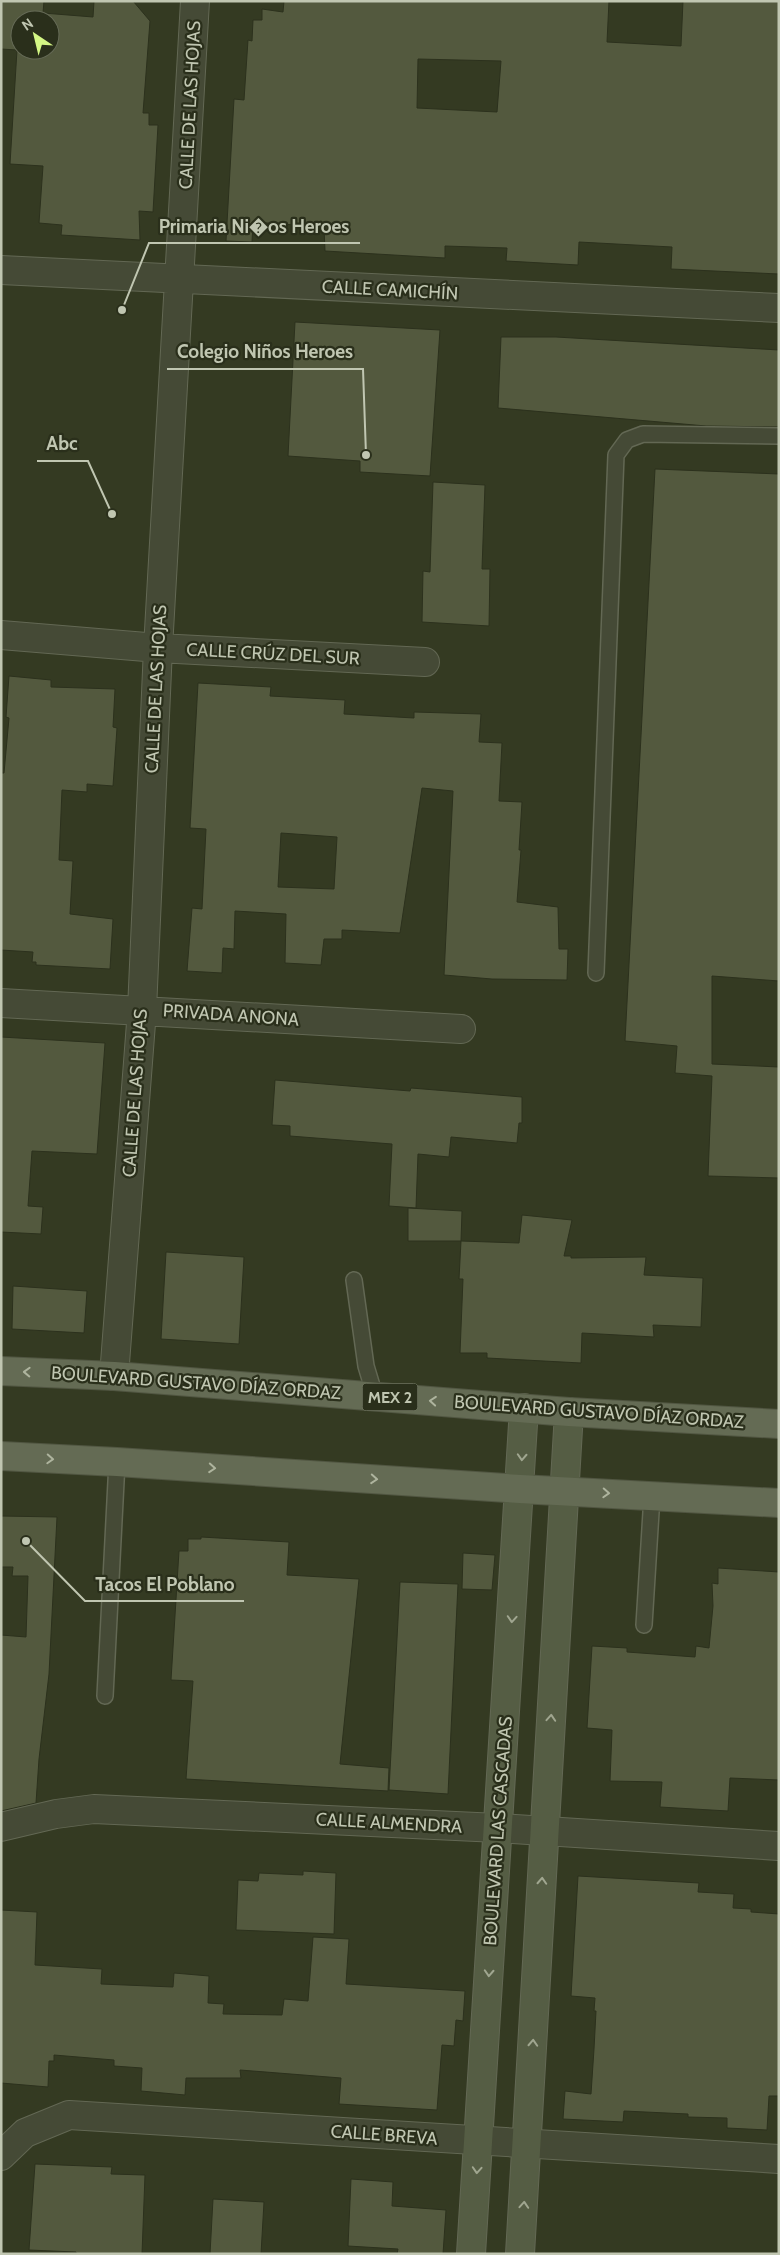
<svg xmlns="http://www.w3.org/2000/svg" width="780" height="2255" viewBox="0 0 780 2255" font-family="Cabin,sans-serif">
<rect width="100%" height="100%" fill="#343a22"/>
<!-- building -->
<path fill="#53593e" stroke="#2c311d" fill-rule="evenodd" d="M1,1H44L43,13L93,17L94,1H133L150,21L143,113H149V125H158L153,212L139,211L140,240L61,235L62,225L39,223L43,166L10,164L17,50L1,49ZM20,20H50V50H20Z
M284,1H609L607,42L681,46L683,1H779V274L671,269L672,247L579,242L578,265L506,261L507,248L445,246V258L325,251L324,227L253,222L252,242L226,241L234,99L244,100L248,40L252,41L253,20H262V9L283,12ZM418,59L501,61L497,112L417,108Z
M295,322L440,330L430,476L360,472V461L288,456Z
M501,337H556L779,350V427L706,426L498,408Z
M655,469L779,474V981L712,976V1064L779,1067V1178L708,1176L712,1076L675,1073L677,1046L625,1041Z
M433,482L485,485L482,569H490L489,626L422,622L423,571L430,572Z
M9,676L51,680V687L115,689L113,727L117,728L113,786L87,784V792L62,790L59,860L73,861L70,914L113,919L110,969L36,965V962H32L33,952L1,950V773H4L9,718L6,717Z
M198,683L271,687L270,696L345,700L344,714L414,718V712L481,714L479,742L502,743L499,801L522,802L519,850H521L517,902L558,907L559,949H568L567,980L492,979L444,975L453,791L422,788L400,933L342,930V939H324L321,965L285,963L286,914L235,911L234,949L223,948L222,973L187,971L192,908L202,909L206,829L190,828ZM281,833L337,837L334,889L278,887Z
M1,1037L105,1043L97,1154L32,1151L28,1206L43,1207L41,1234L1,1232Z
M275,1080L410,1091L411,1088L522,1097V1123H519L517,1143L451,1137L449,1157L418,1154L416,1208L389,1206L392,1144L290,1136V1126L272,1125Z
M408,1208L462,1211L461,1241H408Z
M522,1215L572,1220L564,1256H571V1258L646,1257L644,1275L703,1278L701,1327L653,1325L654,1337L582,1333L581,1363L487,1358V1353H460L463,1279H459L461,1241L519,1243Z
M166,1252L244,1257L239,1344L161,1339Z
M13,1286L87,1291L84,1333L12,1329Z
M1,1516L57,1517L49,1674L39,1759L36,1803L1,1811V1635L26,1637L28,1576H12L13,1567H1Z
M201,1537L289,1542L287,1575L359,1579L340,1764L389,1768L388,1791L186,1779L193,1681L171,1680L179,1551H188V1539H201Z
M463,1553L495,1555L492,1590L462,1589Z
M718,1568L779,1572V1780L730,1778L728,1811L660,1807L662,1782L610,1781L612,1730L587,1728L592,1646L627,1648V1652L695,1657L696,1646L709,1648L713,1606L712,1583L718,1584Z
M400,1582L458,1584L448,1794L389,1790Z
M303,1871L336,1873L334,1934L236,1930L238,1880L258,1881L259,1873L303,1875Z
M578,1876L699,1883L698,1892L734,1894L733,1908L751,1909V1912L779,1914V2096H769L767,2130L727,2128V2118L688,2117V2114L624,2111L623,2122L563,2119L565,2091L591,2094L594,2049L596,2011H594L595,1998L571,1996Z
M1,1910L37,1912L35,1965L102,1969L101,1984L173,1987L174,1973L209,1976L208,2003L224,2004L223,2014L282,2015L284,1999L308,2001L313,1937L349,1939L346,1984L465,1991L463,2021L456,2020L454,2046L442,2045L437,2110L339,2104L341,2078L240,2070L241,2078H186L185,2095L141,2091L142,2068L114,2066V2060L54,2055V2061H49L48,2087L1,2083Z
M35,2164L112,2167L111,2174L145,2175L142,2254H76V2252L29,2250Z
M351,2179L393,2182L392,2206L446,2210L443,2254H397L398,2249L348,2246Z
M213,2199L264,2202L261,2254H210Z"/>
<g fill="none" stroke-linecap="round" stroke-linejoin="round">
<defs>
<path id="lane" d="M596,973L616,455L627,440L643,434L779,436
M354,1280L366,1366L375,1396
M644,1625L652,1496
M105,1696L117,1462"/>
<path id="street" d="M1,270L779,308
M1,635L158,648L425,662
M1,1003L461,1029
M114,1376L142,1010L158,648L195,1
M1,1827L56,1814L94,1809L498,1828L779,1846
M1,2156L25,2133L69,2115L779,2159"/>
<path id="secondary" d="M471,2254L524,1408
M520,2254L569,1412"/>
<path id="primary" d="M1,1371L114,1376L569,1412L779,1424
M1,1456L117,1462L520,1489L779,1503"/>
</defs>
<!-- lane casing -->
<use href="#lane" stroke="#636854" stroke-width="18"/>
<!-- street casing -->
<use href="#street" stroke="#636854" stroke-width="30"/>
<!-- secondary casing -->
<use href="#secondary" stroke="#636854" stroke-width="30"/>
<!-- primary casing -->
<use href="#primary" stroke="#515642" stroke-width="30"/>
<!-- lane -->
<use href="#lane" stroke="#454a36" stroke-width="15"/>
<!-- street -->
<use href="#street" stroke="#454a36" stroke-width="28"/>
<!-- secondary -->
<use href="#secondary" stroke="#555d44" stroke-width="28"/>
<!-- primary -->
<use href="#primary" stroke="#646b54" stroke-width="28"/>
</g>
<!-- one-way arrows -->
<defs><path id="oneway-chevron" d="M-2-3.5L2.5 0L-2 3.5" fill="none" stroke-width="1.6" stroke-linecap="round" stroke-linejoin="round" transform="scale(1.25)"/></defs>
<g stroke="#aeb49e">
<use href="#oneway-chevron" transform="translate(27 1372) rotate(-178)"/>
<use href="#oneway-chevron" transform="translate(433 1401) rotate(-175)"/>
<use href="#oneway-chevron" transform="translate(50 1459) rotate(3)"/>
<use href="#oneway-chevron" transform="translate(212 1468) rotate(4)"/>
<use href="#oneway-chevron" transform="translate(374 1479) rotate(4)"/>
<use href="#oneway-chevron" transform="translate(606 1493) rotate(3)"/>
</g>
<g stroke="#a0a690">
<use href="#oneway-chevron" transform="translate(522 1457) rotate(93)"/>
<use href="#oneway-chevron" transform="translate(512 1619) rotate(94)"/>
<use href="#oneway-chevron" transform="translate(551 1718) rotate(-86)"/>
<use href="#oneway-chevron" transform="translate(542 1881) rotate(-87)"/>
<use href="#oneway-chevron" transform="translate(489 1973) rotate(93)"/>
<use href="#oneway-chevron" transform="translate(533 2043) rotate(-87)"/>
<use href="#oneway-chevron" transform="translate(477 2170) rotate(94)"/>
<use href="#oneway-chevron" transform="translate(524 2205) rotate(-86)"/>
</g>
<g text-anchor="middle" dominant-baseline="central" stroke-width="4.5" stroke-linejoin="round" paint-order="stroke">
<!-- shield labels -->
<rect fill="#2a2f1b" stroke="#939984" stroke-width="1" x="362.5" y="1383.5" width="55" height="27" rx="4"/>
<g font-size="16" font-weight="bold" fill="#c0c6b1">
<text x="390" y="1397">MEX 2</text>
</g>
<!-- street labels -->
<g font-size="18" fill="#c0c6b1" stroke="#2a2f1b">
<text transform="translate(190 105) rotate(-87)">CALLE DE LAS HOJAS</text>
<text transform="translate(390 290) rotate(3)">CALLE CAMICHÍN</text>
<text transform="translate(273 654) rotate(3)">CALLE CRÚZ DEL SUR</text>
<text transform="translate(156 689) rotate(-87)">CALLE DE LAS HOJAS</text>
<text transform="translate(231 1015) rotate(4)">PRIVADA ANONA</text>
<text transform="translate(135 1093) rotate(-86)">CALLE DE LAS HOJAS</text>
<text transform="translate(196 1383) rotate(4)">BOULEVARD GUSTAVO DÍAZ ORDAZ</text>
<text transform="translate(599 1412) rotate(4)">BOULEVARD GUSTAVO DÍAZ ORDAZ</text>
<text transform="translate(389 1823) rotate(3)">CALLE ALMENDRA</text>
<text transform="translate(498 1831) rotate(-86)">BOULEVARD LAS CASCADAS</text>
<text transform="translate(384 2135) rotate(4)">CALLE BREVA</text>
</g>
</g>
<!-- callouts -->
<path fill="none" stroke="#c0c6b1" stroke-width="2" d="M122 310L149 243H360M366 455L363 369H167M112 514L88 461H37M26 1541L85 1601H244"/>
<g fill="#c0c6b1" stroke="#2a2f1b" stroke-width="2">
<circle cx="122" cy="310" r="5"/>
<circle cx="366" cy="455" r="5"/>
<circle cx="112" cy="514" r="5"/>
<circle cx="26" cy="1541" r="5"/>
</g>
<g font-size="19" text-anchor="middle" font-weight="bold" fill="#c0c6b1" stroke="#2a2f1b" stroke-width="4.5" stroke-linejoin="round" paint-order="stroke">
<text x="254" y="233">Primaria Ni�os Heroes</text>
<text x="265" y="358">Colegio Niños Heroes</text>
<text x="62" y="450">Abc</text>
<text x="165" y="1591">Tacos El Poblano</text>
</g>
<!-- border -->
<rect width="780" height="2255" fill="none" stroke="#c0c6b1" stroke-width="5"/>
<!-- north arrow -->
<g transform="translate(35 35) rotate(325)"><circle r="24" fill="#2a2f1b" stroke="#666b57"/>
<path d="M0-4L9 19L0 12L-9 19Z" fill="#d4f785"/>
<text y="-8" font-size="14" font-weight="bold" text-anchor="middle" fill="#c0c6b1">N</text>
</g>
</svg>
